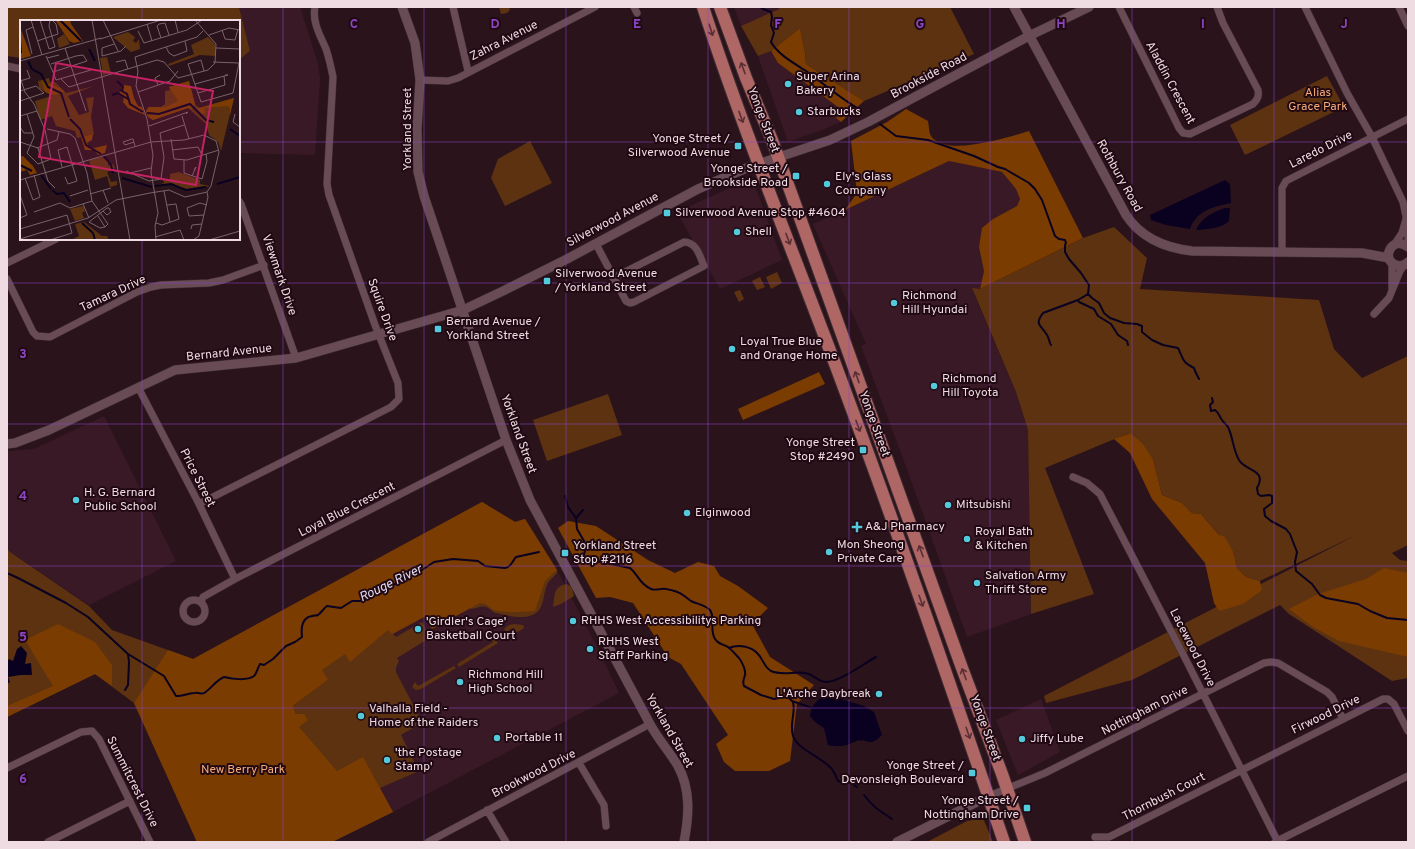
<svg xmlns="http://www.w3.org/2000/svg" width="1415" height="849" viewBox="0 0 1415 849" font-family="Overpass,sans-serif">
<rect width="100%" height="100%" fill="#2b131c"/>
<!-- built -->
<path fill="#391926" d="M239,7H300L318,64L320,79L315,155L239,153V60L250,51Z
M734,7H780L779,9L741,26Z
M771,51L778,63L842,110L836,118L841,122L822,130L788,142L758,56Z
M949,161L1002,172L1016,189L1020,199L1017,206L993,219L979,247L984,271L980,289H972L1016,392L1028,430L1031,614L967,637L908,472L861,346L866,344L813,224L845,210Z
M753,180L782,260L720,289L677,212L734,186Z
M104,416L176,561L89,605L10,552L7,548V451L34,449Z
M557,570L595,643L619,693L393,812L378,785L383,626L480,603L523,617L534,615L541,609L546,586L548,582L555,577L557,573Z
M1041,699L1060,752L1018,775L996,720Z"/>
<!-- green -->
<path fill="#5c3210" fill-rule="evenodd" d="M7,7H239L250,51L239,60V21H21V58L7,56Z
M499,7H509L510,10L507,13L501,14Z
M780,7H950L974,54L864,101L806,64L805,53L800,28L771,51L758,56L741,26L779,9Z
M1327,76L1344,107L1245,155L1230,125Z
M530,141L552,183L505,206L491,178L498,159Z
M1114,227L1147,258L1140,289L1319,300L1334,349L1362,378L1408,356V545L1392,553L1400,560L1408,561V678L1392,681L1289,614L1280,605L1132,680L1046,703L1044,696L1356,535L1260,581L1246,577L1237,568L1233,551L1201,514L1192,513L1182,503L1162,495L1153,459L1129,433L1045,468L1094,594L1031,614L1028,430L1016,392L972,288L980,289L1083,238Z
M777,272L782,283L771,289L766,277Z
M760,277L765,287L757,290L752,281Z
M740,290L744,299L739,302L734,292Z
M608,394L622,435L547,461L533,420Z
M482,502L515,522L525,519L557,570V573C554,578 549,580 547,585C544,592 544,602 540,609C532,622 508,616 496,613C492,612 490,608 486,607C479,605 474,611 468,608L424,617L393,634L396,637L422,622L431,637L397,658L399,661L396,667V672L419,716C420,727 409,730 401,735L419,771L380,788L393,812L332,842H197L134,703L95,674L7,717V548L10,552L89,606L112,630L193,659ZM328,680L293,706L296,714L308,719L299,726L278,702Z
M567,584L572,587L574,596L561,604L553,607C555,596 553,586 567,584Z
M514,624L523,625L524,628L516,633L513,628L506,632L504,629L509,625Z
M499,632L501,635L495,639L498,643L459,667L457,664L493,642L490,637Z
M454,666L456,668L421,689L416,690L412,687L415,682L418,686Z
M983,818L993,842H927L967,821Z"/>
<!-- forest -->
<path fill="#7a3c00" d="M800,28L805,53L806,64L864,101L841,122L836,118L842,110L778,63L771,51Z
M906,109L928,121C929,126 929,133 931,136C945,158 1009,137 1029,131L1083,238L980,289L984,271L979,247L982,228L993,219L1017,206L1020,199L1016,189L1002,172L949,161L845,210L857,193L851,141L887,122Z
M819,372L825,384L743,420L738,409Z
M1130,433L1142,443L1153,459L1162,495L1182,503L1192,513L1201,514L1219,535L1224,536L1233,551L1237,568L1246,577L1260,581L1262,590L1243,604L1219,611L1214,603L1205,563L1152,499L1130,453L1114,439Z
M482,502L515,522L525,519L557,570L545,581L535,611C527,612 501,613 494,610C487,607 490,604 480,603L432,629L424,617L392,634L388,630L350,662L345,654L322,670L328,680L293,706L296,714H304L308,720L299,727L337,771L363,757L393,812L332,842H197L134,703L168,650L193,659Z
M568,521L596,526L648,560L675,573L698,562L714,566L720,576L738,586L768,608L752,624L770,657L814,685L797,704L790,761L769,771H735L724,762L716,744L728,735L681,664L668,657L633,603L610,597L596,598L558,528Z
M1384,568L1408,573V657L1339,641L1313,627L1289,609L1318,594L1366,579Z
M58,624L95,642L112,665V686L95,674L7,717V706L53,686L25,640Z"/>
<!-- water -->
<path fill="#0a0020" d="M1225,180L1230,184L1231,203C1213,207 1197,210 1190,229L1166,225L1151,220L1150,215Z
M1225,208H1230L1229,221C1220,229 1208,229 1196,230C1201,218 1213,212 1225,208Z
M21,646L27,653L25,664L31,663L32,675H21L8,677L10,682L7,684V662L9,659L13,661L17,649Z
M828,695L864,706L874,712L882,735C875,742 872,744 863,740L860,741L859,740C848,745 840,748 828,745L824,728L815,722L810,716C811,705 818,698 828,695Z"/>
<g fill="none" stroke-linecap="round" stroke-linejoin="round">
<!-- stream -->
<path stroke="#0a0020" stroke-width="2" d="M760,7L763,9L771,12L772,17L771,25L774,33L771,42C779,56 796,64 809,73C825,85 841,99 859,109
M880,124L896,136L928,140L974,156L998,167L1005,169L1029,183L1035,189L1042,200L1055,236L1059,239L1065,240L1066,243L1065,245V252L1069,259L1081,273L1089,285L1088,294L1092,298L1099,303L1104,313L1110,318L1124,323L1137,324L1142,326V332L1152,340L1163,345L1178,348C1184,360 1181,361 1194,368L1195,371L1199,379
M1078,300L1079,302L1094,309L1098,316L1111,324L1118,335L1127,341L1128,345
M1051,345C1049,342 1049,338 1047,335C1041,325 1034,325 1043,313L1078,300L1088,294
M1212,398L1213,402L1210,405L1211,411L1215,410C1219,413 1219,416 1222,420C1224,423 1226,424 1228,427C1233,437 1233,450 1239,460C1245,471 1268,470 1257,488L1258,494L1261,496L1269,495L1272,496V503L1264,509L1265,516L1271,521L1286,529L1290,534L1297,552L1295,562L1296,571L1312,584L1320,595L1326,598L1358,604L1370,611L1387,618L1408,620
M565,496L568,507L576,518L577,529L584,541L585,551L583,558
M576,518L583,510
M577,557L630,568C639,575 638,583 651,589C656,591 661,588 666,589C672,590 679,592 683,595C686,597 688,599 691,601C697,604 705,605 710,610C715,616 710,628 714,637C716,643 722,644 728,647C731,649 736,655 739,658C742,662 746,670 745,675C744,679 742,681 744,686L761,695L774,699L784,697L789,698L792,701L812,708
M7,573L18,578L66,603L88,617L128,654L164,676L176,696C183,696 189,693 195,693C199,692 201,695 204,693C211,689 215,681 224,677C232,679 247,681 254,676C257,673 258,667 260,664L264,665L273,659L286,646L295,642L302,637C301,629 301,618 312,616C314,615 316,616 318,615C321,613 324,608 327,606L341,608L352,601H363L381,592L386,587L398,583L400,579L410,578L412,571L422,570L434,562L453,559L478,561L485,566L505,568C512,567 512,561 516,557L539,552
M729,648C738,644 751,646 758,654C763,659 764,667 771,671C782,676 795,671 805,673C814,674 819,683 827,682C841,681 863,664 876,657
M125,690L128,685L129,662L128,654
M793,702C796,713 789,724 793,736C797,749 821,757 831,768C834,771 836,777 838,781L844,783H851L857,787
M864,795C874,808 879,810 892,819"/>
<defs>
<path id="minor" d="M453,7L468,71
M634,7L637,13
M1119,7L1179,128L1183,133L1190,134L1253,104C1258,99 1259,96 1258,90L1223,23L1217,7
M1305,7L1347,93L1372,137L1403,202L1408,226
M1399,7L1408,26
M7,66L21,69
M420,80L448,81L458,78L595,7
M239,201L241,204L296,358
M1408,232V242
M596,244L626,301L630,303L634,302L704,266C700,257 697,242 684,242L613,278
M1394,245L1402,233L1406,219
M1282,251V188L1286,181L1408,119
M7,263L56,239
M7,279L33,332L37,336L50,337L137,292L151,287L161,285L209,283L223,280L264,265
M1392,289V263
M1374,314L1389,298L1400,271L1404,265
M138,387L199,504L235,579
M1073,477L1087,483L1100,494L1184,656L1278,842
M199,504L391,407L399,399L398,383L375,325L329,195L327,184L333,77C331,67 329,58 326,49C320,35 312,22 315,7
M183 611a11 11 0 1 1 22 0a11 11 0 1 1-22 0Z
M201,602L203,597L235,579L506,440
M579,763L604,805L606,826
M7,768L81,732L92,731L99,739L150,842
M989,796L1045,773L1264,663L1271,662L1278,663L1327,692L1332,697L1343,719
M487,810L506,842
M1095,837H1109L1383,699H1388L1394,704L1408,731
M48,842L130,801
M428,842L650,724
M1275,842L1408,776"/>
<path id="tertiary" d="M402,7L415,43L420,80L417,129L418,172L424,196L506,440L530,500L650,724C658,739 669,751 678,766C691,790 689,816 684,842
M1014,7L1126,215C1141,238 1166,248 1192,251L1362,253L1389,258
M1408,247C1392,234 1380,260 1396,265C1401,267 1405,265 1408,262
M7,444L15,443L49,430L175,370L296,358L463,310L505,290L567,259L698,189L749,167L830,140L868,122L1029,36L1089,7
M897,842L989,796"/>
<path id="primary" d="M703,7C745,136 797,261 844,388C900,538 952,690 1004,842
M720,7L746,78L772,140L962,668L1002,774L1025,842"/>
</defs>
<!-- minor casing -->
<use href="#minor" stroke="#3e2d33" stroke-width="8"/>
<!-- tertiary casing -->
<use href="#tertiary" stroke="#3e2d33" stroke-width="10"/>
<!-- primary casing -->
<use href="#primary" stroke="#3e2d33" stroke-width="14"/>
<!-- minor -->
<use href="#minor" stroke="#684b55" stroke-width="7"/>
<!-- tertiary -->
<use href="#tertiary" stroke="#684b55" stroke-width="9"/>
<!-- primary -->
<use href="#primary" stroke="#af6766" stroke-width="12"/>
</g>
<!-- one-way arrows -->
<defs><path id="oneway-shaft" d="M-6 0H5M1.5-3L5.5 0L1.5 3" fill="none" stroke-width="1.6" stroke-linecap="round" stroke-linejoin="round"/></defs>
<g stroke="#5a2f34">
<use href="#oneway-shaft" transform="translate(711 30) rotate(72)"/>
<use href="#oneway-shaft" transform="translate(743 68) rotate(-110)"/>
<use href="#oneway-shaft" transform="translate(741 117) rotate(70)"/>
<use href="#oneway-shaft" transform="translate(788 239) rotate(69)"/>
<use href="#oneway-shaft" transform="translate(857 377) rotate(-110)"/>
<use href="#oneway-shaft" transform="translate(858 426) rotate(70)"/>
<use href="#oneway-shaft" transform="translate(921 551) rotate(-110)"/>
<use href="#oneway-shaft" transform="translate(921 601) rotate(71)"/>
<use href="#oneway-shaft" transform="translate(964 674) rotate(-111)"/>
<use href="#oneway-shaft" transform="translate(968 733) rotate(71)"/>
</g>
<!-- grid -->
<path fill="none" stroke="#8c46c4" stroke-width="1" stroke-opacity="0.55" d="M142,7V21M283,7V842M424,7V842M566,7V842M708,7V842M849,7V842M990,7V842M1132,7V842M1274,7V842M7,142H21M239,142H1408M142,239V842M7,283H1408M7,424H1408M7,566H1408M7,708H1408"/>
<!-- markers -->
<g fill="#53cadc" stroke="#210913" stroke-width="1.5">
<circle cx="788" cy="84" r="4"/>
<circle cx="799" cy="112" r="4"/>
<rect x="734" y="142" width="8" height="8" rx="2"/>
<rect x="792" y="172" width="8" height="8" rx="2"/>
<circle cx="827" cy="184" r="4"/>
<rect x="663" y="209" width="8" height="8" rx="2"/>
<circle cx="737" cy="232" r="4"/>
<rect x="543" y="277" width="8" height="8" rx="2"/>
<circle cx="894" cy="303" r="4"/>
<rect x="434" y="325" width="8" height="8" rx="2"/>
<circle cx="732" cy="349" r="4"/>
<circle cx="934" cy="386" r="4"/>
<rect x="859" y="446" width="8" height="8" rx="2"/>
<circle cx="76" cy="500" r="4"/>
<circle cx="948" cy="505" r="4"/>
<circle cx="687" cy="513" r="4"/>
<path d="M855 521h4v4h4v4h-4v4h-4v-4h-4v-4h4z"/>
<circle cx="967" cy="539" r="4"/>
<circle cx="829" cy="552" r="4"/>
<rect x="561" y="549" width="8" height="8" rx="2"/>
<circle cx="977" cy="583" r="4"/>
<circle cx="573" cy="621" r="4"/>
<circle cx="418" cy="629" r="4"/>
<circle cx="590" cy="649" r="4"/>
<circle cx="460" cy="682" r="4"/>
<circle cx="879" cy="694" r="4"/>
<circle cx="361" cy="716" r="4"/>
<circle cx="497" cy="738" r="4"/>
<circle cx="1022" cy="739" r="4"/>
<circle cx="387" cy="760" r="4"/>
<rect x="968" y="769" width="8" height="8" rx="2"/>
<rect x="1023" y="804" width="8" height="8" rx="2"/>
</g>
<g text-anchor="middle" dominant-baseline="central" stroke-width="4" stroke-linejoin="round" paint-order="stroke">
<!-- street labels -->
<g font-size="12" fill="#eedce2" stroke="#210913">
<text transform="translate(504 41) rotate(-27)">Zahra Avenue</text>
<text transform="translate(929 76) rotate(-28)">Brookside Road</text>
<text transform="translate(1170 83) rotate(62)">Aladdin Crescent</text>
<text transform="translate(763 120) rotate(69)">Yonge Street</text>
<text transform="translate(408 129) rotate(-90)">Yorkland Street</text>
<text transform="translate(1321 150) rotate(-27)">Laredo Drive</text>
<text transform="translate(1119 176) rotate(61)">Rothbury Road</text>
<text transform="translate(613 220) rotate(-28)">Silverwood Avenue</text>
<text transform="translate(279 275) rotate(71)">Viewmark Drive</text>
<text transform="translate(113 294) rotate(-25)">Tamara Drive</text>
<text transform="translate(382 310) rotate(70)">Squire Drive</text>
<text transform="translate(229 353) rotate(-6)">Bernard Avenue</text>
<text transform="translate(874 424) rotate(70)">Yonge Street</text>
<text transform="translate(518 434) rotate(70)">Yorkland Street</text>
<text transform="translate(197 478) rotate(63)">Price Street</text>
<text transform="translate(347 510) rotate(-27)">Loyal Blue Crescent</text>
<text transform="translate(1192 648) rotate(63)">Lacewood Drive</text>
<text transform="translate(1145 711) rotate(-27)">Nottingham Drive</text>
<text transform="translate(1326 715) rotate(-26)">Firwood Drive</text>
<text transform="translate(985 728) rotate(70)">Yonge Street</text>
<text transform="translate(669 731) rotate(60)">Yorkland Street</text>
<text transform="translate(534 774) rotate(-27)">Brookwood Drive</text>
<text transform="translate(132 782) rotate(63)">Summitcrest Drive</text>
<text transform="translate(1164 797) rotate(-27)">Thornbush Court</text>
</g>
<!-- poi labels -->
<g font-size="12" fill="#eedce2" stroke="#210913" text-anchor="start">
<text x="796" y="77">Super Arina<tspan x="796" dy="14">Bakery</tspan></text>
<text x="807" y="112">Starbucks</text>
<text x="730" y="139" text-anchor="end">Yonge Street /<tspan x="730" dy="14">Silverwood Avenue</tspan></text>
<text x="788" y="169" text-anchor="end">Yonge Street /<tspan x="788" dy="14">Brookside Road</tspan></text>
<text x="835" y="177">Ely's Glass<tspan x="835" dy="14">Company</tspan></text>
<text x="675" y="213">Silverwood Avenue Stop #4604</text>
<text x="745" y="232">Shell</text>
<text x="555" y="274">Silverwood Avenue<tspan x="555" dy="14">/ Yorkland Street</tspan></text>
<text x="902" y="296">Richmond<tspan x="902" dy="14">Hill Hyundai</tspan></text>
<text x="446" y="322">Bernard Avenue /<tspan x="446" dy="14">Yorkland Street</tspan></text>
<text x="740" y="342">Loyal True Blue<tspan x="740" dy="14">and Orange Home</tspan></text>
<text x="942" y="379">Richmond<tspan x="942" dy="14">Hill Toyota</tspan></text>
<text x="855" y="443" text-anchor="end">Yonge Street<tspan x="855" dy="14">Stop #2490</tspan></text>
<text x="84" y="493">H. G. Bernard<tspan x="84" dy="14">Public School</tspan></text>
<text x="956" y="505">Mitsubishi</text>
<text x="695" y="513">Elginwood</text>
<text x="865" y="527">A&amp;J Pharmacy</text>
<text x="975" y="532">Royal Bath<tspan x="975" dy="14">&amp; Kitchen</tspan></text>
<text x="837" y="545">Mon Sheong<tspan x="837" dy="14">Private Care</tspan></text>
<text x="573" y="546">Yorkland Street<tspan x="573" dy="14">Stop #2116</tspan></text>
<text x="985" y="576">Salvation Army<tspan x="985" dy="14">Thrift Store</tspan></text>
<text x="581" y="621">RHHS West Accessibilitys Parking</text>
<text x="426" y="622">'Girdler's Cage'<tspan x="426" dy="14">Basketball Court</tspan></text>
<text x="598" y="642">RHHS West<tspan x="598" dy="14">Staff Parking</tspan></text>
<text x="468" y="675">Richmond Hill<tspan x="468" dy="14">High School</tspan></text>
<text x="871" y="694" text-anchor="end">L'Arche Daybreak</text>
<text x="369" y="709">Valhalla Field -<tspan x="369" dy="14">Home of the Raiders</tspan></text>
<text x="505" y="738">Portable 11</text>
<text x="1030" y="739">Jiffy Lube</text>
<text x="395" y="753">'the Postage<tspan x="395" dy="14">Stamp'</tspan></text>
<text x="964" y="766" text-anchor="end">Yonge Street /<tspan x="964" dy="14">Devonsleigh Boulevard</tspan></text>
<text x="1019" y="801" text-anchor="end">Yonge Street /<tspan x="1019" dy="14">Nottingham Drive</tspan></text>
</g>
<!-- park labels -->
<g font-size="12" fill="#f6ac79" stroke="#210913">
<text x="1318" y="93">Alias<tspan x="1318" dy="14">Grace Park</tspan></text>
<text x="243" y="770">New Berry Park</text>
</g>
<!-- water labels -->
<g font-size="13" font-style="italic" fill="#e2ddf1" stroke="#210913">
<text transform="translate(391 584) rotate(-26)">Rouge River</text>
</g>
</g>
<!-- overview -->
<g transform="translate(20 20)">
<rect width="220" height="220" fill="#2b131c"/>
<path d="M108,12L115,17L113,21L116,23L119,19L120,29L111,32L93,17ZM44,14L50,24L39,28L37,19ZM188,17L195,24V36L180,35L149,46L148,44L174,34L171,25ZM87,37L91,53L83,55L80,38ZM29,58L30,62H35L46,73L74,66L48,76L59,95L69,92L66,78L74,77L71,97L74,114L57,118L55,111L36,106L32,96L20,100L15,81L32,76L19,68L18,61ZM169,61L175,84L179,88L214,78L201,131L198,122L189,115L186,104L168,88L133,100L128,97L126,91L128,87L138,89L145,84V71L150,70L149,67ZM82,137L88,142V146L93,144L95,148L87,152L91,162L97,161V165L90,167L87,156L75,160L69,140ZM159,152L180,160V164L190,166L168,170L150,164L135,166L144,163L143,159L150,160V154ZM63,186L65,191L62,193L64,198L55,201L50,189ZM64,202L82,216H87L89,220H51L59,216L55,204Z" fill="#5c3210"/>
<path d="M50,0L51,4L63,21L54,23L49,21L36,1ZM0,7L11,36L0,39ZM22,61L40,68L45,72L34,75L25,72ZM169,61L175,84L171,89L168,88L133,100L128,97L126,91L129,87H146L158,81L149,67ZM104,65L111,66L114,78L118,86L122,87L125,95L108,88L103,82L104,77L99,73ZM214,78L210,95V88L207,86L184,88L186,93L182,94L177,89V87L179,88ZM73,114L72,120L67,123L68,126L74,128L87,125L85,133L78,135L74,130H65L61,117ZM3,136L13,146L17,153L10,155L7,150L0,152V137Z" fill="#7a3c00"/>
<path fill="none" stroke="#0a0020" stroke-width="2" d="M40,0L61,21M0,21L1,33M69,29L75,41M8,41L12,49L21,54L28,67L41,73L49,97M97,61L103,67L102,71M100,70L107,74L110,84L123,92M92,75L98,73L108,79M127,93L139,94L170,84L186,100L194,102M50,99L60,109L66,125L81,134M210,109L220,116M84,136L91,145L93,153M0,145L12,151M21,155L31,169M102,158L132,167M197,164L220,157M135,166L151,164L166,170L186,167M32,170L37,174L44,173L50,182M62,203L73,213L75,220"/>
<path fill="none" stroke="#79636b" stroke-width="1" d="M11,0L22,35M20,0L29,29L35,27L29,6L30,0M72,0L110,220M83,0L98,31M155,0L158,12M127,4L132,21M202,10L205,19L215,20L218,9M118,11L124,23L167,10L182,0M189,15L209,8L220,10M141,18L137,6L139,4L145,3L149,15M80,19L141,0M17,21L38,14L36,4L32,0M94,24L82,28V36L101,31L106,26M146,27L149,33L154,36L167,31L165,21M45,28L66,91M196,28L220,29M12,34L6,10L13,7M26,36L33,52M27,38L39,35M0,41L81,18M96,42L105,40L108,49M31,44L56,36L63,35L67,41L33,52L36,60L71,50M184,51L181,40L168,44L181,82L213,73L219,43L193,42M0,57L5,72L14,84L25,110M41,59L49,67L137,40L144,42L158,58L188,50L195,43L196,24L175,0M0,61L10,58L7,50M175,64L208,55H205M138,65L135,58L140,55M0,71L16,66L24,73L0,81M118,72L150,61L158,51M178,73L205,65L204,56M7,94L14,117L7,133L18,144L31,139L25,110M215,94L213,102L220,107M0,96L17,91M162,96L169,119M129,106L168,92L166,94M0,107L4,113H13M27,109L50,114L55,118L67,153L72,181L88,204L85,207M151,119L154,139L167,140L199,130M0,122L18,128L28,161L35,168M114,122L105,125L103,122L112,119H113L115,126M17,128L37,120L39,112M152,130L178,127L182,135M164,140V153L182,159L187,141L186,134M42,147L38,130L47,127L57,161L48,164L45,157M106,151L129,161L141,159L144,137L140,113L164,105M110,153L131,148M172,156L176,147L174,150M5,158L13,180L20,177L14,155M0,160L131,122L164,120L184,115L196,121L199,132L191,166L187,172L165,177L149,170L130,173M83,170L88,183M144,171L150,202M70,174L91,168M0,175L7,195L0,198M50,176L68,170M63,184L69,198M14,192L40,183L50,188L72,181M184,195L169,196L167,188L180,183L187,185M78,196L85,207M69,202L87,188H89L91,192L87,195L83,191M69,202L80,208L85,207M136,203L142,205L159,199L156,184L147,185M0,209L47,195L52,213L30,220M171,209L172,205L182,204M135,217L160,210L164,220M0,219L68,198L96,180L130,173M136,220L135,206L138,193L131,152L133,135L127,99L116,66L118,51L115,37L177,17L183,11M173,220L179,216L188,177L187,172M189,220L220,211"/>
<path fill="#c42262" fill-opacity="0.15" stroke="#c42262" stroke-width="2" d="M36,43L193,71L176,165L19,137Z"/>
<rect width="220" height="220" fill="none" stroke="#eedce2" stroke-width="2"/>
</g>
<g font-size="13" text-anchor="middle" font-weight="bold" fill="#8c46c4" stroke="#210913" stroke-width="4" stroke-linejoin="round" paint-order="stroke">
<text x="354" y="28">C</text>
<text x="495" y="28">D</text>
<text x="637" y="28">E</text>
<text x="778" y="28">F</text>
<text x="920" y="28">G</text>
<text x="1061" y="28">H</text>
<text x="1203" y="28">I</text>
<text x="1344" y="28">J</text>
<text x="23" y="358">3</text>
<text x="23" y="500">4</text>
<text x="23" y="641">5</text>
<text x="23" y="783">6</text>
</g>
<!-- border -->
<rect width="1415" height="849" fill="none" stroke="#eedce2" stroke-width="16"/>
</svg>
